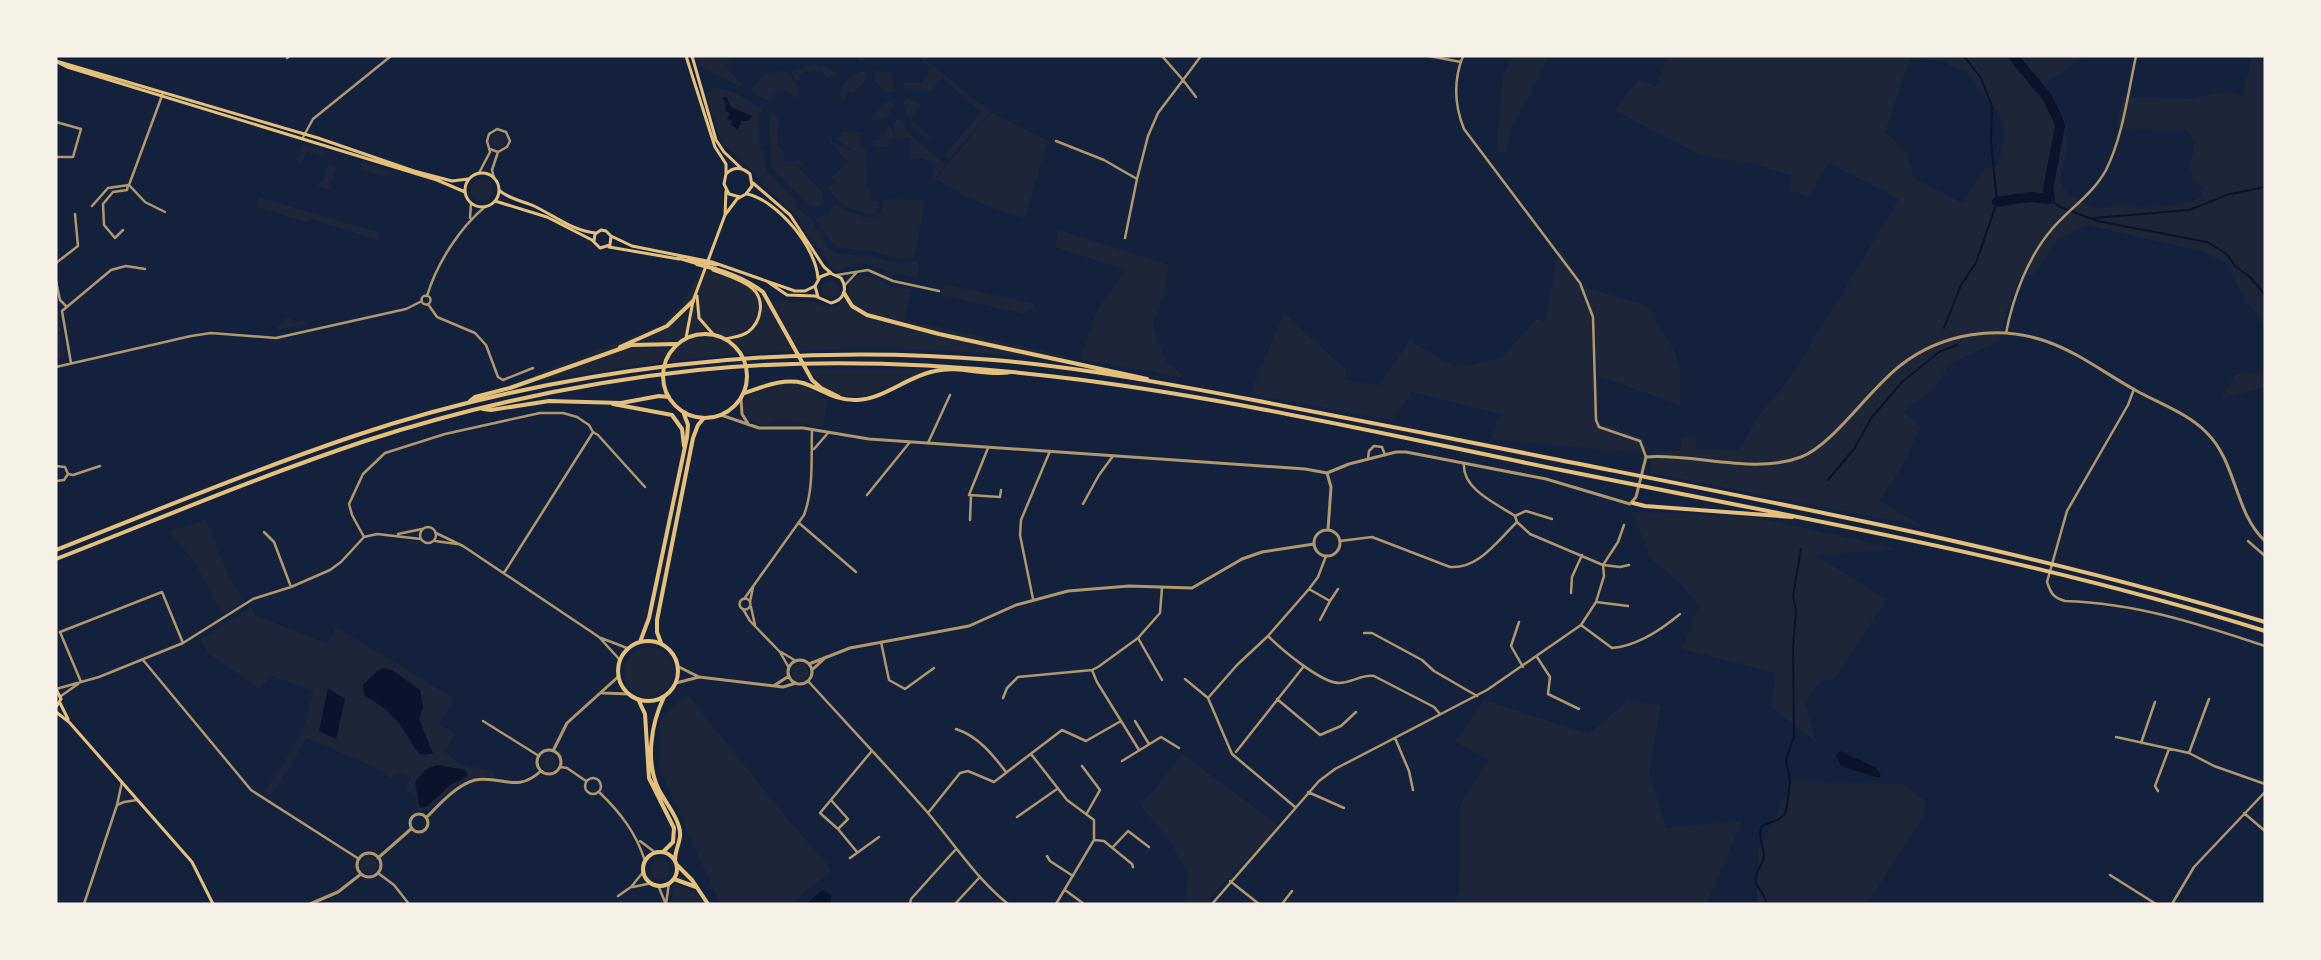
<svg xmlns="http://www.w3.org/2000/svg" width="2321" height="960" viewBox="0 0 2321 960" font-family="'DejaVu Sans',sans-serif">
<rect width="100%" height="100%" fill="#14213d"/>
<!-- green -->
<path fill="#1d2539" fill-rule="evenodd" d="M695,56H731L726,67L743,85L738,86L700,66Z
M858,56H921L990,112L949,159L945,155L981,112L942,78L930,92L927,90L904,89L903,83H921L931,70L920,57H865L864,61H858Z
M1513,56H1549L1512,128L1506,153L1496,151L1503,75Z
M1667,56H2085L2045,84L2065,118L2067,145L2060,181L2068,195L2093,208L2119,206L2152,207L2194,202L2201,196L2203,187L2194,180L2189,167L2194,149V139L2185,130L2117,129L2123,97L2191,99L2227,91L2242,95L2252,56H2265V326L2247,303L2226,263L2204,252L2086,225L2058,239L2033,276L2022,274L2005,315L2000,340L1950,364L1933,390L1909,406L1905,413L1921,426L1904,464L1880,500L1922,526L1651,473L1650,451L1641,453L1491,439L1500,414L1412,392L1392,420L1256,395L1252,389L1284,313L1346,370L1344,380L1379,385L1410,341L1456,367L1500,359L1537,319L1545,322L1559,248L1587,288L1647,306L1675,352L1680,369V405L1598,376V418L1601,423L1644,439L1650,451H1680L1683,437L1697,436L1696,449L1738,451L1758,417L1792,375L1899,199L1828,163L1809,197L1790,190L1792,176L1759,165L1700,155L1614,110L1639,79L1656,87ZM1910,58L1941,61L1967,73L1998,112L2005,133L1998,166L1985,168L1962,203L1913,177C1910,156 1903,145 1885,133Z
M811,64L825,66L839,74L835,79L831,76L828,78L820,70L817,73L815,70L812,73L805,71L798,77L800,79L797,83L791,72Z
M872,70L889,73L893,80V92H885L875,81V72H872Z
M777,71L788,72L798,88V99L787,91L777,92L769,101L754,94L752,87L765,74Z
M865,71V81L853,93L846,92V99H839C840,86 850,73 865,71Z
M718,88L734,92L761,108L763,113H759L760,150H764L766,170L798,203L795,206L811,219L828,248L836,253L867,256L900,264L918,261V278C910,276 901,275 893,273C871,266 863,256 840,270L832,268L791,209L764,187L754,172L722,143L706,95L712,89Z
M907,97L920,105L911,120L931,137L928,139L913,127L903,104Z
M886,102H894C892,115 886,121 872,121V116Z
M991,112L1048,141L1025,218C992,209 964,198 936,179Z
M769,114H774L779,118L777,145L784,152V162L800,161L802,164L798,167L823,193V203L818,207L810,206L771,168Z
M897,119L902,120L910,135L945,164L931,185L933,169L931,162L922,158L911,159V138H897L893,124Z
M890,126L895,138L888,139V147H875V140H880V134L887,132L886,128Z
M843,132H861L860,148H865V159L836,139Z
M491 140a7 7 0 1 1 14 0a7 7 0 1 1-14 0Z
M831,140C839,147 861,152 865,162C867,169 866,179 867,187L871,191V200L880,202L875,213C857,215 835,203 829,187L836,181L832,177L848,162L829,142Z
M302,144L325,151L326,152L322,156L306,152L302,163L294,160L298,157Z
M361,162L391,171V173L385,177L362,170Z
M328,164L336,166L330,186L333,188L331,190L317,186L319,182H323Z
M471 190a11 11 0 1 1 22 0a11 11 0 1 1-22 0Z
M259,197L380,233L378,240L312,219L307,222L257,207Z
M884,199L925,200L915,254L912,257L902,259L874,252L840,248L831,242L816,221L817,218L829,214L834,205L865,218L878,216L881,212Z
M1059,230L1169,265L1165,291L1153,326L1166,362L1186,378L1080,359L1098,308L1126,270L1055,247Z
M699,269L721,276L728,271C748,278 761,285 774,302H816L823,306H838L850,294V283L858,277L866,275L888,285L912,290L904,319L1065,356L1063,362C890,336 713,350 542,381L534,375L656,327C679,311 690,295 699,269Z
M822 289a8 8 0 1 1 16 0a8 8 0 1 1-16 0Z
M944,284L1035,304L1034,307L1023,314L941,295Z
M56,299L65,357L56,360Z
M284,317L301,322L302,319L307,324L277,330V325L281,326Z
M809,369H929C892,386 835,421 809,369Z
M2265,371V387L2221,399L2235,375Z
M784,384L806,386L828,400L823,427L787,420H779L763,426C749,421 733,408 750,395C760,387 773,386 784,384Z
M1632,512L1748,516L1900,549L1815,555L1886,599L1836,678L1818,683L1805,704L1816,742L1771,707L1776,673L1682,649L1699,606L1679,582L1651,559Z
M206,520L229,577L244,601L223,614L195,563L169,531Z
M251,607L255,615L327,644L336,627L455,699L439,724L455,734L444,751L458,763L495,772L494,777C456,776 452,790 426,812L417,810L414,794L406,790L409,783L408,775L399,773L391,779L381,770L307,738L271,796L264,792C287,759 307,731 313,691L272,676L259,688L209,654L200,640ZM392,670L420,690L423,707L419,719L430,744L427,756L419,754C411,745 407,734 400,725C387,709 374,704 363,685L377,671Z
M624 672a25 25 0 1 1 50 0a25 25 0 1 1-50 0Z
M792 672a8 8 0 1 1 16 0a8 8 0 1 1-16 0Z
M687,694L786,817L832,870L791,904H720L659,768L660,720Z
M1484,700L1589,734L1627,701L1661,705L1649,772L1666,828L1742,821L1706,904H1454L1459,890L1460,806L1488,760L1456,742Z
M1182,754L1279,826L1214,893L1207,904L1185,903L1188,874L1170,841L1141,806Z
M542 763a7 7 0 1 1 14 0a7 7 0 1 1-14 0Z
M1792,782L1902,784L1926,802L1924,816L1867,904H1757L1758,852Z
M361 866a8 8 0 1 1 16 0a8 8 0 1 1-16 0Z
M650 869a10 10 0 1 1 20 0a10 10 0 1 1-20 0Z
M677,884L696,893L704,904H671L673,885Z"/>
<!-- water -->
<path fill="#0b132b" d="M726,96L731,107L752,116L748,121H741L738,130L730,124L733,121L727,119L730,113L725,111L726,104L722,98Z
M384,668L392,670L420,690L423,707L419,719L433,754H419L399,723L384,708L364,695L363,685L377,671Z
M328,688L345,699L336,739L319,731Z
M1840,751L1875,767L1881,774L1880,777H1876L1841,766L1836,755Z
M437,765L465,770L468,776L450,785L428,806L421,808L419,805L415,782L426,769Z
M822,890L832,895L830,904H807Z"/>
<g fill="none" stroke-linecap="round" stroke-linejoin="round">
<!-- stream -->
<path stroke="#0b132b" stroke-width="2" d="M2050,199L2058,206L2097,221L2207,242L2227,254L2235,266L2251,278L2265,295
M2094,218L2190,210L2226,195L2265,187
M1944,328L1961,285L1976,263L1997,202L1991,141L1992,106L1981,78L1964,56
M1828,480L1854,449L1872,417L1902,382L1939,352L1957,345
M1766,904C1766,894 1759,891 1756,883C1754,874 1760,868 1763,860C1767,847 1756,839 1762,826L1779,819L1785,814L1787,807L1790,781L1786,760L1794,736L1793,648L1796,611L1793,596L1801,549"/>
<!-- river -->
<path stroke="#0b132b" stroke-width="10" d="M1997,202L2029,197L2050,199L2048,189L2058,137L2060,127L2058,119L2047,97L2013,56"/>
<!-- minor -->
<path stroke="#b1986c" stroke-width="2.5" d="M1162,56L1183,80L1201,56
M1429,56L1461,62
M1463,56C1453,81 1454,104 1464,129L1580,283L1593,317L1596,420L1599,427L1640,441L1646,457
M287,58L290,56
M163,93L129,185L145,202L165,212
M56,122L81,129L73,157H56
M302,139L313,119L391,56
M1056,141L1104,160L1137,179L1148,136L1158,113L1183,80L1196,97
M479,173L490,152L487,141L489,134L497,129L506,132L510,141L507,147L498,152L490,149
M494,178L492,170L498,152
M92,206L108,188L129,185
M470,218L471,203
M123,230L115,238L104,225L103,204L113,192L127,190L128,185
M1125,238L1137,179
M56,263L78,246L75,214
M837,275L868,270L893,281L939,291
M56,281L60,300L67,307
M845,285L857,272
M421.5 300a4.5 4.5 0 1 1 9 0a4.5 4.5 0 1 1-9 0Z
M427,296C437,263 460,227 486,206
M428,304L437,317L475,333L486,345L498,377L503,380L533,368
M2006,333C2013,297 2028,257 2052,229C2069,209 2093,194 2106,170C2123,136 2128,93 2136,56
M71,363L62,311L111,270L126,266L145,269
M56,367L191,336L211,333L276,338L406,309L422,301
M2134,389L2128,405L2067,511L2047,582C2051,594 2054,598 2065,601C2136,603 2199,624 2265,646
M593,432L598,435L645,487
M928,443L950,395
M988,448L969,495L1000,497L1001,490
M814,449L828,433
M1368,459L1369,451L1374,446L1382,447L1385,455
M1464,464C1462,489 1497,504 1515,516L1517,522L1530,534L1603,565L1620,567L1629,565
M56,466L65,467L68,474L64,480L56,481
M68,474L73,475L100,466
M867,495L910,442
M1083,504L1099,475L1113,456
M1515,516L1526,511L1552,519
M970,520L971,495
M799,523L856,572
M420 535a8 8 0 1 1 16 0a8 8 0 1 1-16 0Z
M264,532L274,542L291,587
M436,533L463,546L599,637L620,660
M398,534L422,529
M364,537L377,534L421,539
M435,541L457,544
M1340,541L1372,537L1450,567C1479,569 1498,540 1517,522
M2248,541L2265,556
M1309,589L1330,601L1320,620
M1571,593L1572,577L1582,555
M739.5 604a5.5 5.5 0 1 1 11 0a5.5 5.5 0 1 1-11 0Z
M744,599L804,515C814,488 811,458 812,430
M1033,599L1020,535L1021,520L1050,451
M1330,601L1338,589
M750,602L753,587
M1596,602L1628,606
M751,607L755,625
M743,609L750,621L780,652L789,668
M1519,622L1511,646L1523,667
M1581,625L1612,648C1637,646 1661,630 1680,614
M1364,633H1372L1422,660L1434,671L1477,696
M1268,636C1281,649 1321,683 1339,683C1351,683 1362,674 1374,676L1434,707L1440,714
M601,638L627,648
M1138,638L1162,680
M881,642L889,680L905,689L934,668
M781,652L796,661
M1537,657L1550,677L1548,694L1579,709
M143,660L251,790L359,859
M1092,670L1097,682L1139,750
M1185,679L1208,698L1232,754L1295,807
M808,681C848,725 889,768 928,813C955,845 976,878 1008,904
M81,682L60,632L162,592L183,643
M56,689L99,677L183,643L253,599L291,587L330,570L341,562L364,537L352,515L349,504L363,474L385,453L445,434L540,413H563L577,417L589,425L593,432L590,437L504,573
M61,696L78,684
M1003,698L1007,688L1018,677L1092,670L1098,667L1138,638L1160,613L1162,588
M1208,698L1237,665L1268,636L1309,589L1318,577L1326,556
M1277,699L1320,735L1341,726L1356,712
M483,721L539,756
M1135,721L1149,744
M956,729C978,736 993,755 1006,772
M2116,737L2189,753L2214,766L2265,784
M1395,738L1409,771L1413,790
M2141,743L2155,702
M1236,752L1304,666
M2189,753L2209,699
M1031,754L1067,800L1094,820V840L1056,904
M1122,761L1161,737L1179,748
M1082,766L1100,790L1087,813
M560,767L567,768L586,781
M585 786a8 8 0 1 1 16 0a8 8 0 1 1-16 0Z
M2158,791L2155,786L2169,749
M599,792C621,813 636,833 645,861
M1308,792L1344,808
M831,800L848,819L838,829L820,813L871,752
M117,805L124,802L137,800
M928,813L960,773L968,771L994,782L1062,730L1086,741L1121,721
M2244,813L2265,831
M1017,817L1057,789
M838,829L857,852
M1094,840L1104,841L1132,864L1133,867
M640,841L656,853
M1113,847L1128,831L1149,847
M1047,856L1050,861L1073,876
M850,858L879,837
M378,873L394,885L409,904
M2110,875L2156,904
M1230,881L1259,904
M658,885L665,902
M633,887L652,883
M1065,890L1084,904
M618,896L631,887L644,871
M84,904L117,805L122,782
M666,904L669,883
M910,904L911,899L956,849
M955,904L979,878
M1212,904L1319,781L1335,769L1487,690L1581,625L1596,602L1604,576L1603,565L1618,542L1624,525
M1282,904L1292,891
M2172,904L2194,867L2265,792"/>
<!-- tertiary -->
<path stroke="#b1986c" stroke-width="3" d="M741,399L742,414L749,425
M721,415L759,428H803L869,439L1305,469L1327,473L1349,464L1396,452H1406L1546,479L1630,504L1636,497L1646,457C1694,453 1754,475 1801,457C1833,445 1870,388 1901,365C1942,333 1999,324 2048,342C2079,353 2106,374 2135,390C2158,403 2187,413 2206,432C2237,462 2234,512 2265,541
M1327,473L1331,487L1328,530
M1314 543a13 13 0 1 1 26 0a13 13 0 1 1-26 0Z
M788 672a12 12 0 1 1 24 0a12 12 0 1 1-24 0Z
M809,664L850,648L969,626L1016,605L1068,591L1129,586L1192,588L1242,559L1262,552L1314,544
M679,667L699,677L783,687L796,683
M812,670L826,657
M676,683L699,677
M775,685L789,676
M603,693L629,694
M537 762a12 12 0 1 1 24 0a12 12 0 1 1-24 0Z
M553,751L567,723L619,676
M410 823a9 9 0 1 1 18 0a9 9 0 1 1-18 0Z
M426,818C439,805 456,785 475,780C502,775 516,794 541,771
M357 865a12 12 0 1 1 24 0a12 12 0 1 1-24 0Z
M378,858L411,829
M310,904L338,892L361,874"/>
<!-- secondary -->
<path stroke="#e5c07b" stroke-width="3" d="M686,56L715,147L726,164V173
M692,56L716,140L724,152L742,169
M56,61L318,138L414,171L452,181L468,179
M57,62L67,67L437,180L465,192
M465 190a17 17 0 1 1 34 0a17 17 0 1 1-34 0Z
M753,183L790,215L824,267L831,273
M499,190C508,199 523,201 534,206C555,216 573,231 596,233
M747,194C777,200 817,248 818,279
M495,201L547,217L592,240L600,248L610,245L611,236L606,231L601,230L595,234L594,241
M725,215L726,191
M611,236L632,246L712,262L795,291H805L815,286
M609,247L679,259
M678,258L698,264
M688,259L716,265
M713,270C726,275 741,279 752,288C766,300 761,322 748,332C741,337 733,337 725,339
M768,282L787,295L815,296L831,303C844,300 848,289 841,278L830,273L820,277L815,286L818,297
M697,296L699,318L713,334
M686,338L693,301L725,215L737,199L746,194L752,186L750,174C742,167 734,166 726,174L724,184L729,194L740,197
M56,689L61,699L56,707
M60,703L68,719
M56,712L69,722L192,862L213,904"/>
<!-- primary -->
<path stroke="#e5c07b" stroke-width="4" d="M663 376a42 42 0 1 1 84 0a42 42 0 1 1-84 0Z
M618 671a30 30 0 1 1 60 0a30 30 0 1 1-60 0Z
M640,642L649,618L687,437L688,425L684,414
M661,643L657,632V620L693,438L698,425L704,418
M664,697C651,724 645,762 659,790C665,802 676,814 679,827C683,839 675,848 675,860
M638,699L645,714L649,778L674,828L673,842L663,852
M643 869a17 17 0 1 1 34 0a17 17 0 1 1-34 0Z
M677,865L692,880L708,904
M674,879L696,887"/>
<!-- trunk -->
<path stroke="#e5c07b" stroke-width="4" d="M697,264C721,270 743,277 763,292L812,380L821,388L839,397
M844,293L852,306L867,315L939,334L1147,379
M620,347L667,326L693,301
M744,393C763,387 782,378 803,383C822,389 835,401 857,400C884,399 908,376 935,371C960,365 986,377 1011,372
M470,401L475,397L510,388L631,345L677,344
M613,404L672,415L682,429L684,446
M483,409L491,410L549,401L621,403L659,396L669,397
M1633,503L1645,506L1792,517
M56,550C155,511 254,470 354,436C458,401 567,378 676,365C782,353 888,351 994,360C1085,368 1175,385 1264,402C1357,420 1451,438 1544,457C1786,505 2028,550 2265,622
M56,559C159,519 260,476 365,441C473,406 585,382 698,370C994,340 1278,413 1566,471C1800,518 2036,559 2265,631"/>
</g>
<!-- border -->
<rect width="2321" height="960" fill="none" stroke="#f6f1e7" stroke-width="115"/>
</svg>
